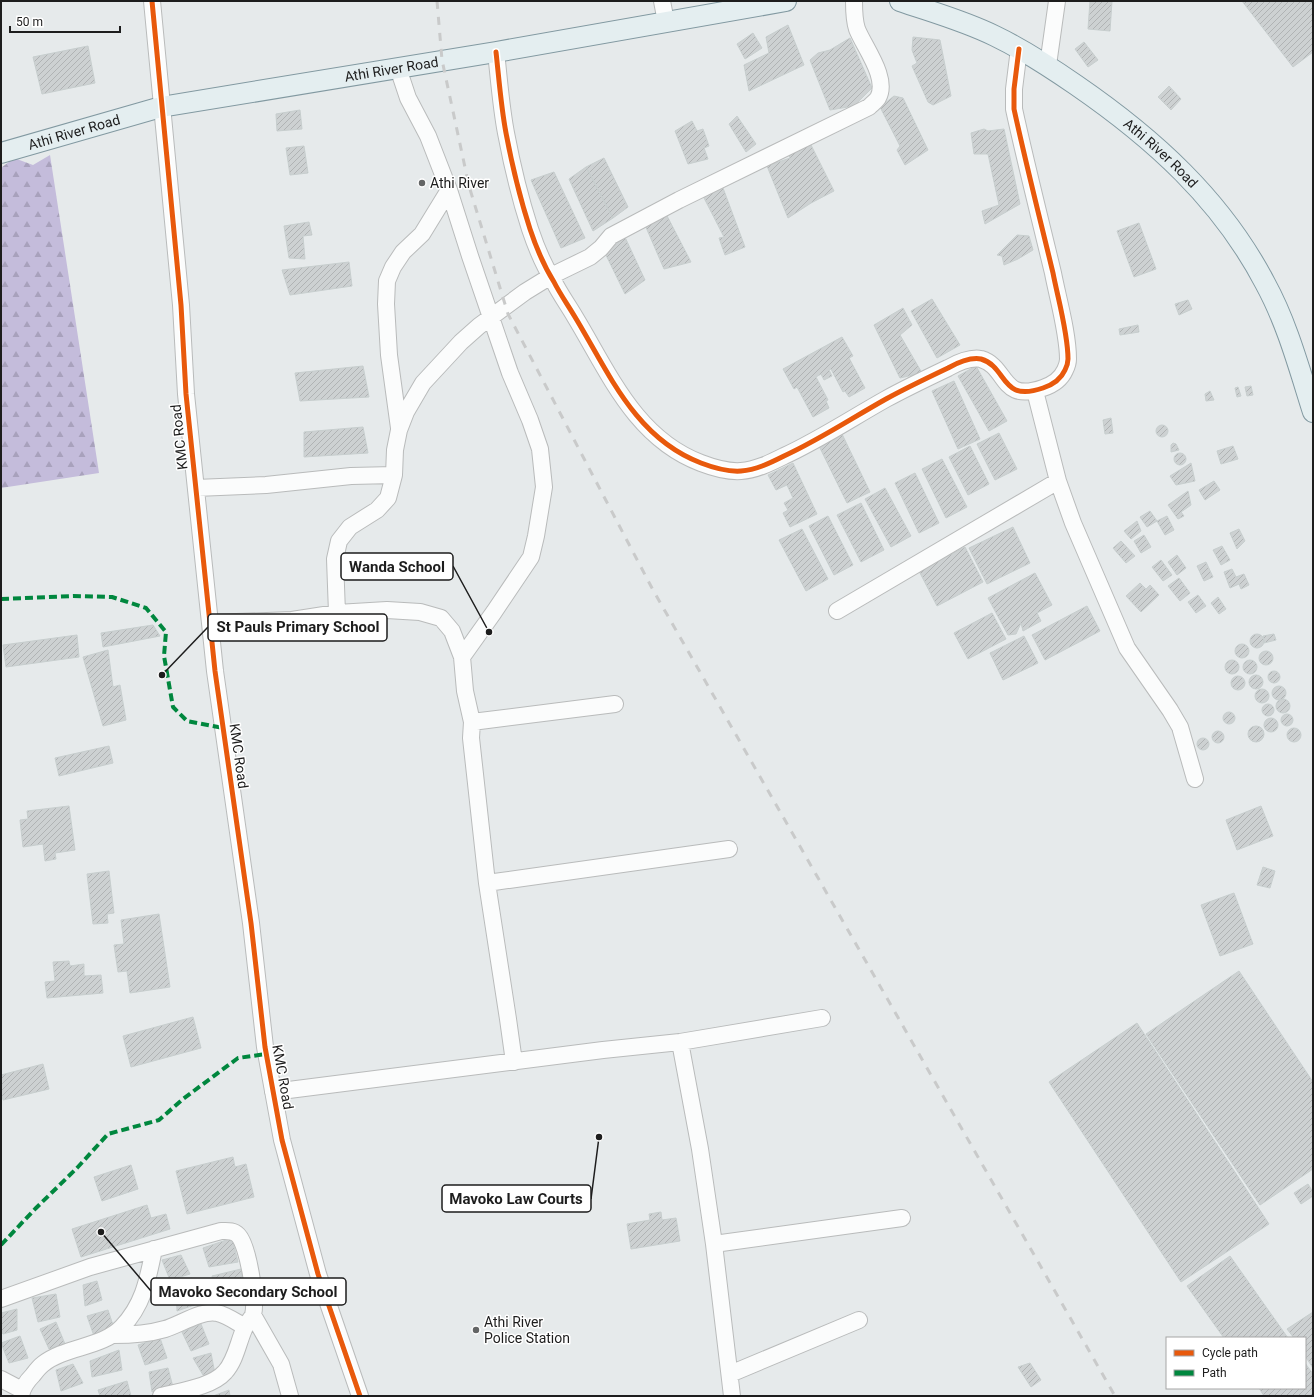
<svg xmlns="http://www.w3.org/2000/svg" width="1314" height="1397" viewBox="0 0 1314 1397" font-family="Roboto,sans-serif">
<defs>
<pattern id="forest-firs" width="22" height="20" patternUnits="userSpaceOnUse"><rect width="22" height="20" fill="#c4bcdb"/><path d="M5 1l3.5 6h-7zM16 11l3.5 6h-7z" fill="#a8a1bc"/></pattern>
<pattern id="building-hatch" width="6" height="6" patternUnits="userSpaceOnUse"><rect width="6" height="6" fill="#cdd1d2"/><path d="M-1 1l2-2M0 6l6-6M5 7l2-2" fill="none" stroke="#b0b3b4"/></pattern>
</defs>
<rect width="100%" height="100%" fill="#e6eaeb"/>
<!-- forest -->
<path fill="url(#forest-firs)" d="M50,155L99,473L1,488V168L14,158L33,165Z"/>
<!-- building -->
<path fill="url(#building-hatch)" stroke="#c7cece" d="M1090,1H1112L1110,31L1088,29Z
M1242,1H1313V52L1293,67Z
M788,25L804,65L749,91L744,65L769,53L766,37Z
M753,33L762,48L745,59L737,44Z
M913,37L940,40L951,96L933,105L928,102L912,66L917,63L912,50Z
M850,38L872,88L854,106L830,110L810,60L818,53L830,50Z
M1084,42L1098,60L1088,67L1075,49Z
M88,46L95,83L42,94L33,57Z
M1169,86L1181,99L1171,110L1158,97Z
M894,96L903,98L928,150L905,165L897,150L900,146L880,107Z
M300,110L302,129L277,131L276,114Z
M737,116L756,144L746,152L729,124Z
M692,121L697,131L703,129L709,146L704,148L708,159L688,164L675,131Z
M984,129L988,131L1004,129L1020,204L985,224L982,211L999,205L988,154H974L971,133Z
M809,141L834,191L811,203L788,218L767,166L790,158L788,153Z
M304,146L308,173L290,175L286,148Z
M604,158L628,207L613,218L586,167Z
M586,167L613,218L593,231L569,179Z
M554,172L585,238L561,248L531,180Z
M723,188L745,247L725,255L719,238L724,237L703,196Z
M665,212L691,262L664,269L645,225Z
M309,222L312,235L303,236L305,259L289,258L284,226Z
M1139,223L1156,269L1134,277L1117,231Z
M624,235L645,280L625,294L604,251Z
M1017,235L1029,236L1033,250L1018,259L1004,265L1002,256L997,255Z
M349,262L352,286L290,295L282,270Z
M932,299L960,345L937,358L911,311Z
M1188,300L1192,309L1179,315L1175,304Z
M903,308L912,325L900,335L922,373L900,378L874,325Z
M1138,325L1139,332L1120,335L1119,329Z
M842,337L853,356L849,358L865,388L849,397L845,391L843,392L831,369L829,370L832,376L824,380L821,374L816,377L828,400L826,401L829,408L813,417L797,387L794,389L783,369Z
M363,366L369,397L300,401L295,373Z
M976,366L1007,421L989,431L958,376Z
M954,381L980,439L958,449L932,391Z
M1251,386L1253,395L1247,396L1245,387Z
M1238,387L1241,396L1237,397L1235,388Z
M1210,391L1214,400L1206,401L1205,394Z
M1111,418L1113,433L1105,434L1103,420Z
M1156 431a6 6 0 1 1 12 0a6 6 0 1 1-12 0Z
M363,427L368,453L304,457V432Z
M999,433L1017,469L995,480L977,444Z
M842,434L870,492L847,503L819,446Z
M1173,443L1176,444L1179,450L1171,452V445Z
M970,446L989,484L968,495L949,457Z
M1233,446L1238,459L1221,464L1217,451Z
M1174 459a6 6 0 1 1 12 0a6 6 0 1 1-12 0Z
M942,459L967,507L946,518L922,469Z
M793,463L817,514L790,527L783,513L788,510L784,503L793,498L787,485L776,490L768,475Z
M1191,463L1195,481L1176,485L1170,476Z
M915,473L939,523L919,533L895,483Z
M1214,481L1220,490L1205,500L1199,490Z
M885,488L911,536L891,547L865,499Z
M1188,491L1191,505L1181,512L1184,516L1178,519L1168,505Z
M861,503L884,550L861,562L837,515Z
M1150,511L1157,521L1147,527L1140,517Z
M828,516L853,565L834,575L809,526Z
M1167,516L1174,530L1165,535L1157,521Z
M1137,521L1141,531L1131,539L1124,531Z
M1013,527L1030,563L987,584L969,548Z
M802,529L828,579L806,591L779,540Z
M1239,529L1245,541L1237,549L1230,533Z
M1144,535L1151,547L1141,553L1134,541Z
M1121,541L1135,556L1126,563L1113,548Z
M1222,546L1230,560L1221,565L1213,550Z
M965,547L983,582L937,606L919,571Z
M1177,555L1186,568L1177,575L1168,562Z
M1161,560L1172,575L1163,581L1152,567Z
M1206,562L1213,577L1204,581L1197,566Z
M1232,569L1236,577L1244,574L1249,585L1241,589L1239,584L1230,588L1224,572Z
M1035,573L1052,605L1037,613L1041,621L1023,631L1021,623L1016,634L1008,635L988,598Z
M1179,578L1190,593L1180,601L1168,586Z
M1140,583L1146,589L1150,585L1159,595L1141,612L1126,596Z
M1198,595L1206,606L1196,613L1188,602Z
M1218,597L1226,609L1219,614L1211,603Z
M1087,606L1100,631L1045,660L1032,635Z
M992,613L1006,639L968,659L954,633Z
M153,625L160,636L103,647L101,633Z
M1274,634L1276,640L1264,643L1263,636Z
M1250 641a7 7 0 1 1 14 0a7 7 0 1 1-14 0Z
M77,635L79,657L6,667L3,645Z
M1024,636L1038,663L1003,680L990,653Z
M1235 651a7 7 0 1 1 14 0a7 7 0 1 1-14 0Z
M108,650L113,687L120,685L126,720L103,726L83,657Z
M1259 658a7 7 0 1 1 14 0a7 7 0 1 1-14 0Z
M1225 667a7 7 0 1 1 14 0a7 7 0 1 1-14 0Z
M1243 667a7 7 0 1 1 14 0a7 7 0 1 1-14 0Z
M1268 677a6 6 0 1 1 12 0a6 6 0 1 1-12 0Z
M1249 682a7 7 0 1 1 14 0a7 7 0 1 1-14 0Z
M1231 683a7 7 0 1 1 14 0a7 7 0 1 1-14 0Z
M1272 693a7 7 0 1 1 14 0a7 7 0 1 1-14 0Z
M1255 696a7 7 0 1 1 14 0a7 7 0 1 1-14 0Z
M1276 706a7 7 0 1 1 14 0a7 7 0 1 1-14 0Z
M1262 710a6 6 0 1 1 12 0a6 6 0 1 1-12 0Z
M1223 718a6 6 0 1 1 12 0a6 6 0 1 1-12 0Z
M1281 720a6 6 0 1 1 12 0a6 6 0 1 1-12 0Z
M1264 725a7 7 0 1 1 14 0a7 7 0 1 1-14 0Z
M1248 734a8 8 0 1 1 16 0a8 8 0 1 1-16 0Z
M1287 735a7 7 0 1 1 14 0a7 7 0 1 1-14 0Z
M1212 737a6 6 0 1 1 12 0a6 6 0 1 1-12 0Z
M1197 744a6 6 0 1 1 12 0a6 6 0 1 1-12 0Z
M109,746L113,763L59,776L55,758Z
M69,806L75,850L55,853L56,859L45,861L43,844L23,847L20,820L28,819L27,811Z
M1261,806L1273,836L1237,850L1226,820Z
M1263,867L1275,871L1270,888L1257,885Z
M109,871L114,913L107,914L108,923L93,924L87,874Z
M1234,893L1253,944L1220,956L1201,905Z
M159,914L170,987L130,993L127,971L118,972L114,945L124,944L121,920Z
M69,961L70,966L84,964V976L101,975L103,993L47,998L45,982L55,981L53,962Z
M1239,971L1313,1082V1169L1260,1205L1146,1034Z
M193,1017L201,1048L131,1067L123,1036Z
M1137,1023L1269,1224L1181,1282L1049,1082Z
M43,1064L49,1089L3,1100L1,1093V1075Z
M233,1157L235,1167L246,1164L254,1197L187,1214L176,1171Z
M131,1165L138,1189L102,1201L94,1177Z
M1308,1184L1313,1192V1196L1301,1204L1294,1193Z
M147,1205L151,1218L166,1214L170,1229L81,1257L72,1229Z
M661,1212L662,1220L676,1218L680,1241L631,1249L627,1224L650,1220L649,1214Z
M232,1238L238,1262L209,1267L203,1248Z
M181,1255L190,1274L170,1280L162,1260Z
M1230,1256L1288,1338H1224L1187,1286Z
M241,1269L243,1292L216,1299L212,1276Z
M192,1278L200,1303L177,1311L176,1286Z
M97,1281L102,1300L85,1306L83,1285Z
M56,1294L60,1317L38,1322L32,1298Z
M17,1309V1330L3,1334L1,1331V1313Z
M108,1310L114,1328L94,1336L87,1316Z
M1313,1312V1368L1305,1356V1338H1294L1287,1329Z
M56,1322L65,1344L49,1349L40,1329Z
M201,1324L209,1344L191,1351L182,1332Z
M20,1336L28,1358L9,1363L1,1343Z
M160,1338L167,1358L145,1365L138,1345Z
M119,1350L122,1370L92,1377L90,1361Z
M211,1353L215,1374L203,1375L193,1358Z
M1030,1363L1041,1380L1031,1387L1018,1367Z
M1305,1363L1313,1374V1396H1264L1259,1388H1305Z
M73,1364L83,1383L61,1391L56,1370Z
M168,1368L173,1387L152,1392L149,1372Z
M127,1381L131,1396H100L98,1390Z
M229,1390L230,1396H213Z"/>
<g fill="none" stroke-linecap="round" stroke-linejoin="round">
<defs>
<path id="minor" d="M152,1L181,305L186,394L215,671L251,923L265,1047L282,1140L318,1274L360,1396
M662,1L666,22
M496,52C499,79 501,107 506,133C512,165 520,198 530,229C536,247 544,266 554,282C560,294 568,305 575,317C609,373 635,438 701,463C714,468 727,472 741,471C756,470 770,463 784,456C819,440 852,418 886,399C906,388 927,378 948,368C957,363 970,357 981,359C1008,367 1000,403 1043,388C1052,385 1061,379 1065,370C1067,366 1068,364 1068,359C1068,333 1058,299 1053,273C1040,219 1026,164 1014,109V89L1019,49
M1048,65L1057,1
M398,68L408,98L428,136L449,190L470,256L510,373L530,420L540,449L544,487L536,536L531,557L494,612L462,657
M1035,391L1058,481L1073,523L1127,648L1170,710L1180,727L1195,779
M399,428L389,355L386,304L387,281L393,267L403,252L422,234L449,190
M196,488L266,485L351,476L394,475
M837,611L1058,481
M337,613L335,559L339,541L350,527L377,510L388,498L394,475L395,450L399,430L406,412L423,383L461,342L479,326L525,292L551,276L590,257L601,248L611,236L679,200L869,107C872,104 876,101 878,98C889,78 864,47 857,29C854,20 854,10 854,1
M210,623L292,620L337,613L387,610L420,612L441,618L452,631L462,657L465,691L472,722L471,738L487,883L508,1019L514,1062
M472,722L615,704
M487,883L729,849
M680,1042L700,1149L714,1244L732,1396
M273,1092L603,1050L680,1042L822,1018
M714,1244L902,1218
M1,1299L90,1267L221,1231C227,1231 233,1230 238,1235C248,1245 257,1300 253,1315C251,1319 247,1323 245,1327C238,1342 236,1360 225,1372C212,1387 180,1391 161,1396
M253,1315L281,1364L290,1396
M113,1335C131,1335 148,1334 165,1329C179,1325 203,1309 217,1313C227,1315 236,1322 245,1327
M730,1374L859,1320
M1,1379L22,1390
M21,1396C22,1388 27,1381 33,1375C36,1371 39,1367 43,1364C66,1346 102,1348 122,1327C144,1304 148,1278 154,1249"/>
<g id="major">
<path id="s1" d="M900,1C932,12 965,21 995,36C1024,50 1050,67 1076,85C1153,138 1221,199 1265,283C1287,323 1299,368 1313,412"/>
<path id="s2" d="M1,153L161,107L496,52L786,1"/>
</g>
</defs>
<!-- minor casing -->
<use href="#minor" stroke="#b9bbbb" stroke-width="18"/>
<!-- major casing -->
<use href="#major" stroke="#8299a1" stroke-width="22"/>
<!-- minor -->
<use href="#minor" stroke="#fbfcfc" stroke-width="16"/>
<!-- major -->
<use href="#major" stroke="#e4eef0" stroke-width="20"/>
<!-- rail -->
<path stroke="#c9caca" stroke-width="3" stroke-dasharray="8 8" stroke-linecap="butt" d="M437,1L442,60L469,186L508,314L653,590L1115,1396"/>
<!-- quiet -->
<path stroke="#00873e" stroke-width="4" stroke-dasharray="8 4" stroke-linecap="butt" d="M1,599L73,596L112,597L146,608L166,632L164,656L173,707L187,721L223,728
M1,1245L35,1209L77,1168L108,1134L159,1120L183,1099L238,1058L266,1054"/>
<defs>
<path id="cycleway" d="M152,1L181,305L186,394L215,671L251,923L265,1047L282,1140L318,1274L360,1396
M496,52C499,79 501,107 506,133C512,165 520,198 530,229C536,247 544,266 554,282C560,294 568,305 575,317C609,373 635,438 701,463C714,468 727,472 741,471C756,470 770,463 784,456C819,440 852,418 886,399C906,388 927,378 948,368C957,363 970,357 981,359C1008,367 1000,403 1043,388C1052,385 1061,379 1065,370C1067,366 1068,364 1068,359C1068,333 1058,299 1053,273C1040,219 1026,164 1014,109V89L1019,49"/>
</defs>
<!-- cycleway casing -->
<use href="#cycleway" stroke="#fff" stroke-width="8"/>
<!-- cycleway -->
<use href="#cycleway" stroke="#e8590c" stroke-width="5"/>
</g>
<!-- markers -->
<g fill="#636565" stroke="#fff" stroke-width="1.5">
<circle cx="422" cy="183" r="4"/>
<circle cx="476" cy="1330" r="4"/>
</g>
<g text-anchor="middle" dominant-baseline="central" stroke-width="3" stroke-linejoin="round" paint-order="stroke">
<!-- street labels -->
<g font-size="14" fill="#1d1d1d" stroke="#fff">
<text stroke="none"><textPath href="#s2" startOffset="400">Athi River Road</textPath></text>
<text stroke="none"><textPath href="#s2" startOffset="76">Athi River Road</textPath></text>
<text stroke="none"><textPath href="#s1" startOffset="305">Athi River Road</textPath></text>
<text transform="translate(179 437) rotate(-96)">KMC Road</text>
<text transform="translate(239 756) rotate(82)">KMC Road</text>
<text transform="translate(283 1077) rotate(80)">KMC Road</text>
</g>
<!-- poi labels -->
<g font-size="14" fill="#1d1d1d" stroke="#fff" text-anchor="start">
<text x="430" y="183">Athi River</text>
<text x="484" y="1322">Athi River<tspan x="484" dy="16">Police Station</tspan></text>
</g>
</g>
<!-- callouts -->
<path fill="none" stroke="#1d1d1d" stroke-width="1.5" d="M489 632L453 566M162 675L208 627M599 1137L591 1199M101 1232L151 1291"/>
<g fill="#1d1d1d" stroke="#fff" stroke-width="1.5">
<circle cx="489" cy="632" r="4"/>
<circle cx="162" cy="675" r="4"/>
<circle cx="599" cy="1137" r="4"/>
<circle cx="101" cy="1232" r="4"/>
</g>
<g fill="#fff" stroke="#1d1d1d" stroke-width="1.5">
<rect x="341" y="553" width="112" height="27" rx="4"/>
<rect x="208" y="614" width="179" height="27" rx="4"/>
<rect x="442" y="1185" width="149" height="27" rx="4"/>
<rect x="151" y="1278" width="195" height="27" rx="4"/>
</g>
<g font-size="15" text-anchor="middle" font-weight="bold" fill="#1d1d1d">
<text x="397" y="572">Wanda School</text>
<text x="298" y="632">St Pauls Primary School</text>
<text x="516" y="1204">Mavoko Law Courts</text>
<text x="248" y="1297">Mavoko Secondary School</text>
</g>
<!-- border -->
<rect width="1314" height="1397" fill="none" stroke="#1d1d1d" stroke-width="4"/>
<!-- legend -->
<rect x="1166" y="1337" width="140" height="52" fill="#ffffff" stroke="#a5a5a5"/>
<rect x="1174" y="1350" width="20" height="6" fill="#e8590c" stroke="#a5a5a5"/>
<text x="1202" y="1357" font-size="12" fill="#1d1d1d">Cycle path</text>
<rect x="1174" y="1370" width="20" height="6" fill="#00873e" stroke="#a5a5a5"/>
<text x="1202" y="1377" font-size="12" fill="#1d1d1d">Path</text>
<!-- scale -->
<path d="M10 26v6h110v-6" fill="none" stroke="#1d1d1d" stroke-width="2"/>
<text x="16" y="26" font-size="12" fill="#1d1d1d" stroke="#ffffff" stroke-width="3" paint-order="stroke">50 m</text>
</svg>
